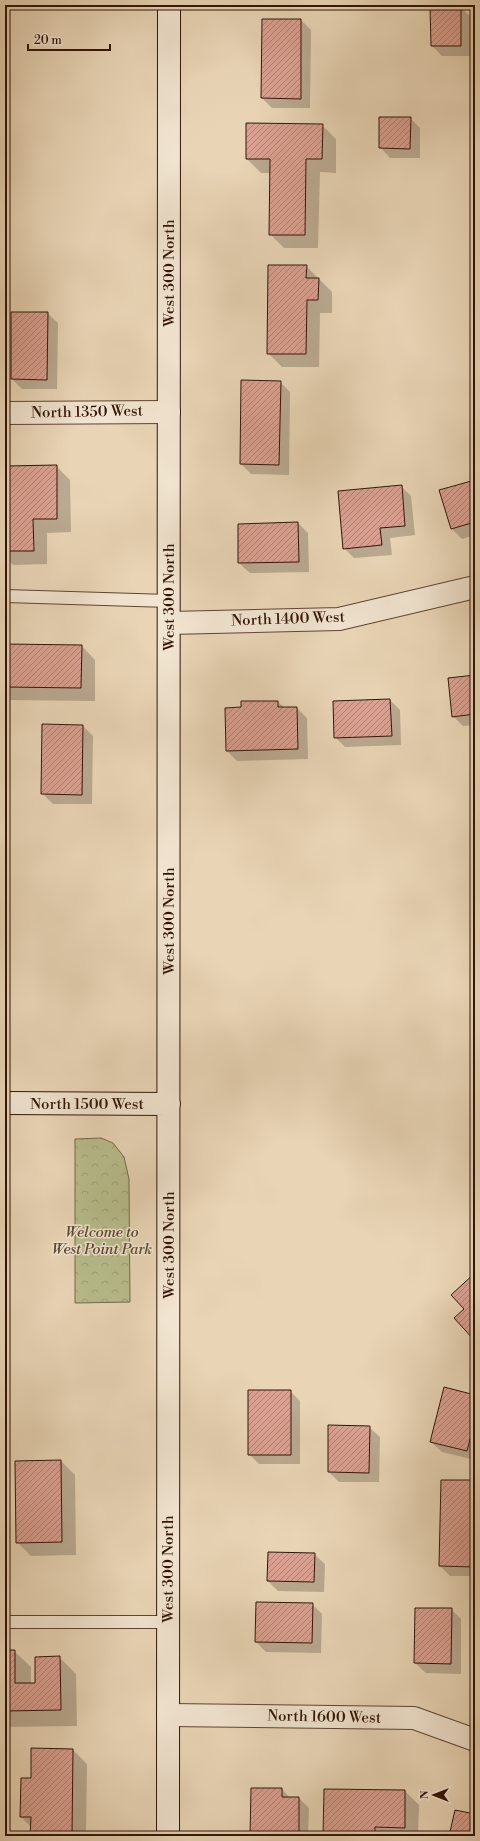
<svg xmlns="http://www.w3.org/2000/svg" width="480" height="1841" viewBox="0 0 480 1841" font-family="'Libre Bodoni',serif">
<defs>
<pattern id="forest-crowns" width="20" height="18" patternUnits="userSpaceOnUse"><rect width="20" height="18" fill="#b8bd8d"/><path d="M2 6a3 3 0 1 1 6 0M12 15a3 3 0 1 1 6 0" fill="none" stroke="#9fa278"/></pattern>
<pattern id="building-hatch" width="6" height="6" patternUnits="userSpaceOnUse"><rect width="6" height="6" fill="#daa192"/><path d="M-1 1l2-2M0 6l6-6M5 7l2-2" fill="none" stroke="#b18275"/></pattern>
</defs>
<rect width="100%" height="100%" fill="#e9d5b6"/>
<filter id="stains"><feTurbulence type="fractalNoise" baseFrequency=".005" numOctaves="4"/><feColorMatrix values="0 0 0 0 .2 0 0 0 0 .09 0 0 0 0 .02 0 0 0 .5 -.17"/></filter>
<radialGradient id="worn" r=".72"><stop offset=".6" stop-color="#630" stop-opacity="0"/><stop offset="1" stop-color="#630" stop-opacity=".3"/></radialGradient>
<!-- forest -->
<path fill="url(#forest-crowns)" stroke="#74694a" d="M101,1138L113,1143L124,1157L129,1179L130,1302L75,1303V1139Z"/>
<!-- shadow -->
<path fill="#0003" d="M460,7L471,17V56H442L432,46Z
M301,20L311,30L310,108H272L262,98Z
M410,118L420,128V158H390L380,147Z
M322,125L336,139V173L320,172L318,248H284L270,234L271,173H261L247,159Z
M306,266L332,292V313H320L319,367H282L268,353Z
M47,313L58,323L57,389H22L12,379Z
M280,382L290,392L289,475L251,474L241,464Z
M56,466L70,480L71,532L47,533V564L13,565L5,557V467Z
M475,481V535L462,539L452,529Z
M401,486L411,496L415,535L390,538L392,555L354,558L344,548Z
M298,523L308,533L309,572L250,573L239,563V525Z
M5,645L82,646L95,660V701L5,700Z
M475,676V725L463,726L453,716Z
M390,700L400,710L401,745L345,747L335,737Z
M242,702H278L285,708H297L307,718L308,759L237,761L227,751L242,708Z
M83,726L93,736L92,804H53L43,794Z
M290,1391L300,1401V1464H259L249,1454Z
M475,1396V1460L442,1452L431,1442Z
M369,1427L380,1437L379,1482H339L329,1472Z
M61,1461L75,1475L76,1555L31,1556L17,1542Z
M475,1481V1576H450L440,1566Z
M314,1554L325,1564L324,1592L278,1591L268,1581Z
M5,1573L10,1578V1593H5Z
M312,1604L322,1614L321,1653L266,1652L256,1642Z
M451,1609L461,1619V1674L426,1673L415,1663Z
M5,1651H14L31,1667V1684H36L59,1657L76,1674L77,1726L5,1727Z
M73,1750L87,1764L86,1836H31V1827L21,1817L32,1779Z
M282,1789L290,1798H299L309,1808L308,1836H251Z
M405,1791L419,1805L418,1836H324Z"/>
<!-- building -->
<path fill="url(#building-hatch)" stroke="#311506" d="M430,6H461V46H431Z
M262,19H301V99L261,98Z
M379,117H411L410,149L379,148Z
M246,123L323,124L322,159H306L305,235H269L270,159H246Z
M268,265H307L306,278H319L318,300H307L306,354H267Z
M11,312H48L47,380L11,379Z
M241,380L281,381L279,465L240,464Z
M57,465V519H33L34,551H5V466Z
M475,480V522L451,529L439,490Z
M402,485L405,526L380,528L382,545L343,549L338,491Z
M298,522L299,562L238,563V524Z
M5,644L82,645L81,688L5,687Z
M475,675V714L452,717L448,678Z
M390,699L392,736L334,738L333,701Z
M241,701H278V707H297L298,749L226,751L225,708L241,707Z
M42,724L83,725L82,795L41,794Z
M475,1273V1341L454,1318L464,1309L451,1295Z
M444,1387L475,1395V1420L467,1451L430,1442Z
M248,1390H291V1455H248Z
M328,1425L370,1426L369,1473L328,1472Z
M61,1460L62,1542L16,1543L15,1461Z
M441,1480H475V1567L439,1566Z
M268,1552L315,1553L314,1582L267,1581Z
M256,1602L313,1603L312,1643L255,1642Z
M415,1608H452L451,1664L414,1663Z
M5,1650H15V1683H35V1657L60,1656L61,1710L5,1711Z
M31,1748L73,1749L72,1836H30L31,1817H20L21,1778H31Z
M251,1788H282V1797H299V1836H250Z
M324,1789L405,1790V1828L375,1827V1836H323Z
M455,1810L475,1814V1836H449Z"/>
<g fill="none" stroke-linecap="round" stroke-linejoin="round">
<defs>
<path id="lane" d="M5,596L169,601
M5,1622H168"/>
<path id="street" d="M5,413L169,412
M169,623L339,619L475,587
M168,1715L414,1718L475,1740"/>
<path id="secondary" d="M5,1103L169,1104
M168,1836L169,5"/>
</defs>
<!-- lane casing -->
<use href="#lane" stroke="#5f4532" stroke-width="14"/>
<!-- street casing -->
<use href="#street" stroke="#5f4532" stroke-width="24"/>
<!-- secondary casing -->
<use href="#secondary" stroke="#311506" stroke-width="24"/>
<!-- lane -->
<use href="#lane" stroke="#f1e4d0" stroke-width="12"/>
<!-- street -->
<use href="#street" stroke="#f1e4d0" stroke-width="22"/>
<!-- secondary -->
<use href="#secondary" stroke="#f1e4d0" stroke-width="22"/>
</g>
<g text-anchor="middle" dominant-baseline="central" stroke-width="3" stroke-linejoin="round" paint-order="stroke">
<!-- street labels -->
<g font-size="15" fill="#311506" stroke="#f1e4d0">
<text transform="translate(169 273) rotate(-90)">West 300 North</text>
<text transform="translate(87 412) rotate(-1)">North 1350 West</text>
<text transform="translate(169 597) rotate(-90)">West 300 North</text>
<text transform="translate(288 619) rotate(-2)">North 1400 West</text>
<text transform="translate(169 921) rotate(-90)">West 300 North</text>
<text x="87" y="1104">North 1500 West</text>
<text transform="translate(169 1245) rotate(-90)">West 300 North</text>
<text transform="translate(168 1569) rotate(-90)">West 300 North</text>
<text transform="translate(324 1717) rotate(1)">North 1600 West</text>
</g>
<!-- park labels -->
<g font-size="15" font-style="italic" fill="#5a472e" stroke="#f1e4d0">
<text x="102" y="1232">Welcome to<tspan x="102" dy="17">West Point Park</tspan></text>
</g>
</g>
<!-- margin -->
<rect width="480" height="1841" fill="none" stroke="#e9d5b6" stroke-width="20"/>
<rect x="6" y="6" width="468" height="1829" fill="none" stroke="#311506" stroke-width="2"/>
<rect x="10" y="10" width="460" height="1821" fill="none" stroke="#311506"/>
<!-- north arrow -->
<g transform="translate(434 1795) rotate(270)" stroke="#f1e4d0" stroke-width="3" paint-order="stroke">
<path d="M0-3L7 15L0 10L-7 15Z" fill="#311506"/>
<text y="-6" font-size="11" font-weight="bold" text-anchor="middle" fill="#311506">N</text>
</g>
<!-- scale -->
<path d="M28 44v6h82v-6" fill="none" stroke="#311506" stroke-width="2"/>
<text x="34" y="44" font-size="12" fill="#311506" stroke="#f1e4d0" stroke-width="3" paint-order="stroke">20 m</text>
<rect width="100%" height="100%" filter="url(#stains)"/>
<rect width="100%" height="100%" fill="url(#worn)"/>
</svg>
